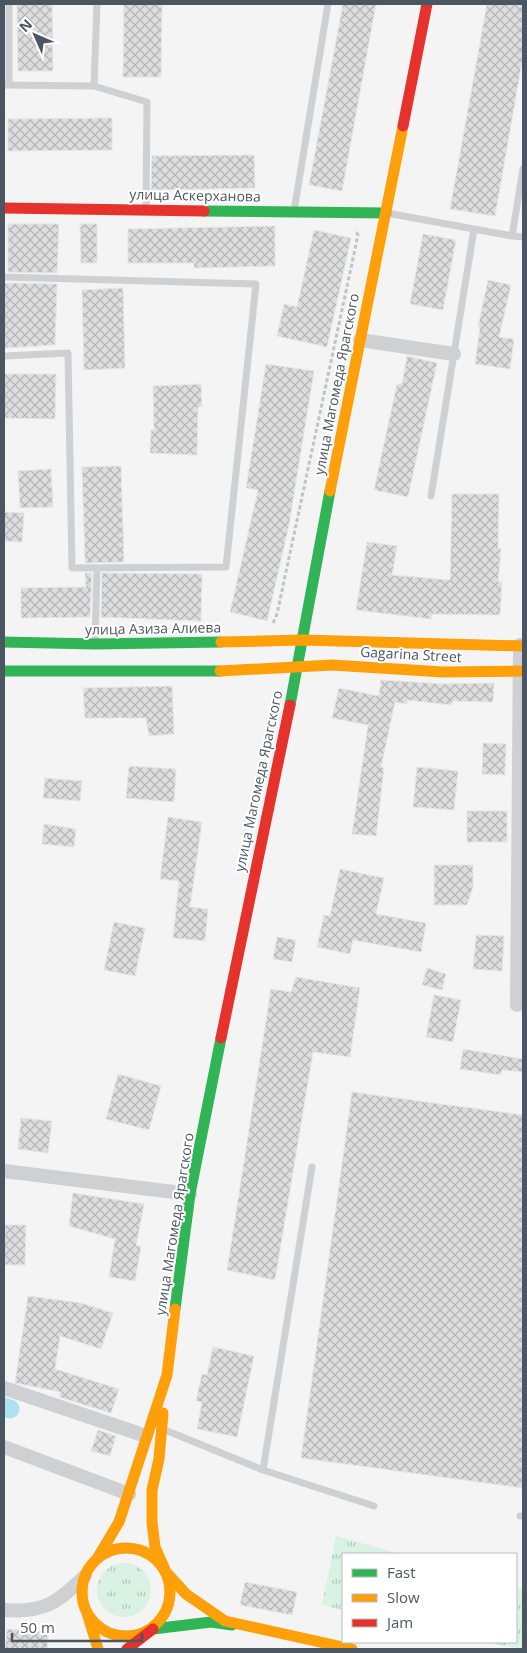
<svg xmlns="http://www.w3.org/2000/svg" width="527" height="1653" viewBox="0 0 527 1653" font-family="'Open Sans',sans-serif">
<defs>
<pattern id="grass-tufts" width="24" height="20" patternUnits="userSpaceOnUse" patternTransform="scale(1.25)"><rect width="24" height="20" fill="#d9f2e3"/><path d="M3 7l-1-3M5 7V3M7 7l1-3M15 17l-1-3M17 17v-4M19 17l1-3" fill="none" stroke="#b2c7bb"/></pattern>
<pattern id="building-cross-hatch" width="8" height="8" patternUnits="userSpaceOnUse" patternTransform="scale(1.25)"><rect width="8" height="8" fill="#ddddde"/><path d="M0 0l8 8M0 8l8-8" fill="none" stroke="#b5b6b7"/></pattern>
</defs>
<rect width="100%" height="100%" fill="#f4f4f4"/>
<!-- grass -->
<path fill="url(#grass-tufts)" d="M336,1536L401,1554H343V1610L322,1605Z
M97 1590a27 27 0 1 1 54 0a27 27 0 1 1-54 0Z
M516,1587L523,1589V1649L484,1642H516Z"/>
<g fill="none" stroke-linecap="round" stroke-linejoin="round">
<!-- canal -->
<path stroke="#aee2f0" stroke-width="19" d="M4,1407L10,1409"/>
</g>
<!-- building -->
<path fill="url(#building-cross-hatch)" stroke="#e5e6e7" d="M17,4H52L53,71H18Z
M124,4H162L161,77H123Z
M343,4H376L342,191L309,185Z
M487,4H523V56L495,216L450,209Z
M112,118V150L8,151V119Z
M254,155L255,188L151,190L152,156Z
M8,224H59L57,273L8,272Z
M80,224H97V263H81Z
M275,226V266L194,268V263H128V229Z
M314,230L351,238L327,347L277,336L284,304L297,307Z
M423,234L456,240L443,310L410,304Z
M488,280L511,285L499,337L514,339L510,369L475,364L480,327H478Z
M4,283L57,284L55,345L4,348Z
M123,288L125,368L84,370L82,290Z
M407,356L437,363L408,497L374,490L397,384H402Z
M266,364L314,371L289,525L267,621L230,612L258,490L246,488Z
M4,374H56L55,419L4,418Z
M201,384L202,407H198L197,455L150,453L151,430H154L153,386Z
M121,466L124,562L85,563L82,467Z
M51,469L53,507L20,508L18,471Z
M452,494H499L498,549H501L498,582H502L500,615L432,614L431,619L356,610L367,542L397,546L392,575L450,580Z
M4,512L24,513L22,542L4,541Z
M85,573H92L90,617L21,618V588L86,587Z
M102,573L202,574L201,621L101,617Z
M381,680L443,684L494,683L493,702L452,701V705L407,700V704L395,702L381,767L384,768L376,836L352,834L368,725L332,718L339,688L379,696Z
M172,686L174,734L149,736L146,718H85L83,688Z
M483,743L506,744L505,775L482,774Z
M129,766L176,769L174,802L126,798Z
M417,767L458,771L454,810L413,807Z
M45,778L82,781L80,801L43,798Z
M467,811H507V842H467Z
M168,817L202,822L190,907L208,909L205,941L173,938L179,881L160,879Z
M44,824L76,829L74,847L42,844Z
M434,865H473V887L467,905H434Z
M340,869L384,878L376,914L426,923L421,952L353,940L350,954L317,947L324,915L330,916Z
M114,922L145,928L135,976L104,970Z
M476,935L504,936L502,971L473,969Z
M277,937L296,940L292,962L273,959Z
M427,968L446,974L442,990L422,985Z
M296,977L360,988L350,1057L313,1052L275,1280L227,1270L271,989L291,992Z
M434,995L461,1000L453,1042L426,1037Z
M463,1049L523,1059V1072L502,1070L501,1075L460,1069Z
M118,1074L161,1086L149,1130L106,1119Z
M352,1092L523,1115V1488L301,1458Z
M21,1118L52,1121L48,1153L18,1149Z
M73,1193L144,1204L136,1246H141L135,1281L109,1277L115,1239L69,1226Z
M5,1225H26L25,1265H4Z
M28,1296L81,1303L113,1313L101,1349L60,1336L55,1369L119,1389L111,1413L59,1397L61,1392L15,1383Z
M213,1347L254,1356L237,1437L197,1429L202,1402L196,1401L202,1374L207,1375Z
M98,1430L116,1436L110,1456L91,1451Z
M245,1582L297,1592L292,1615L240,1605Z
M7,1629L48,1632L47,1649H5Z"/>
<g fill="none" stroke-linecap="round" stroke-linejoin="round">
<!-- path -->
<path stroke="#bcc7c4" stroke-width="3" stroke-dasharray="4 2.5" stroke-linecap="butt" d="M273,623L277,614L358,235L355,230"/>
<!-- lane -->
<path stroke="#ced0d2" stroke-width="7" d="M9,4V85
M97,4L94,86L147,102L146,209
M4,85L94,86
M523,169L512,236L523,237
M294,211L328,4
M387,213L512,236
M4,277L256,284L226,567L72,568L68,353L4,356
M431,496L474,229
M95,643L97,568
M165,1430L263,1470L312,1167
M263,1470L374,1506
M520,1516H523"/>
<!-- street -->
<path stroke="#ced0d2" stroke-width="14" d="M360,340L454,354
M517,1005L520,645
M4,1171L190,1194
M4,1388L146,1436
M4,1447L129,1494
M4,1610C44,1613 57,1603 85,1576"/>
<!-- fast -->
<path stroke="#30b455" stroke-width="11" d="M204,211L386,213
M4,642L95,644L221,642
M4,671H220
M290,705L330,491
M175,1309L190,1194L221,1038
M153,1629L211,1622L232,1625"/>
<!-- slow -->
<path stroke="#ff9f0a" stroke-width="11" d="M330,491L403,126
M221,642L302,640L523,646
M220,671L332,665L443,672L523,671
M163,1413L159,1459L152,1490V1522L155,1547L166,1572L186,1594L225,1621L352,1649
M82 1592a44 44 0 1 1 88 0a44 44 0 1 1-88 0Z
M98,1557L119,1522L167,1375L175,1309
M87,1613L98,1649"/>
<!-- jam -->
<path stroke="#e5322d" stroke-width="11" d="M403,126L427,4
M4,208L204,211
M221,1038L290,705
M127,1649L153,1629"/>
</g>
<g text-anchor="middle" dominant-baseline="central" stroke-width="4" stroke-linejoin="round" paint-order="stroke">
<!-- street labels -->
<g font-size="14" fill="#4a5661" stroke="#fff">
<text transform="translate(195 195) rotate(1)">улица Аскерханова</text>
<text transform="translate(336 384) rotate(-79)">улица Магомеда Ярагского</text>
<text transform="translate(153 628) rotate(-1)">улица Азиза Алиева</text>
<text transform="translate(411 654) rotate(3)">Gagarina Street</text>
<text transform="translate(258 781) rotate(-78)">улица Магомеда Ярагского</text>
<text transform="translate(174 1224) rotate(-81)">улица Магомеда Ярагского</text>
</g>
</g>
<!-- border -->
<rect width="527" height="1653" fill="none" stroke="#4a5661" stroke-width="10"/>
<!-- legend -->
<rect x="342" y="1553" width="175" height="90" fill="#ffffff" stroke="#b7bbc0"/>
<rect x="352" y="1569" width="25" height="8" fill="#30b455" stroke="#b7bbc0"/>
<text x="387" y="1578" font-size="15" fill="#4a5661">Fast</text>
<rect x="352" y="1594" width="25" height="8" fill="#ff9f0a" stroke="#b7bbc0"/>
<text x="387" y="1603" font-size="15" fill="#4a5661">Slow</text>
<rect x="352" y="1619" width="25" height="8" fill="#e5322d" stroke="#b7bbc0"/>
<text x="387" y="1628" font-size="15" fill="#4a5661">Jam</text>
<!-- north arrow -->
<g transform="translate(35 35) rotate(315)" stroke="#ffffff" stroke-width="4" paint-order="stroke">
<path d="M0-4L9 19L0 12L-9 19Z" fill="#4a5661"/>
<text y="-8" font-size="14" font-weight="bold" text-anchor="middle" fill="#4a5661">N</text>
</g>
<!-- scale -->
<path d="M12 1633v8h130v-8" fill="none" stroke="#4a5661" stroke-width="2.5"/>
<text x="20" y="1633" font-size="15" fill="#4a5661" stroke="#ffffff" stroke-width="4" paint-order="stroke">50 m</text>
</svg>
